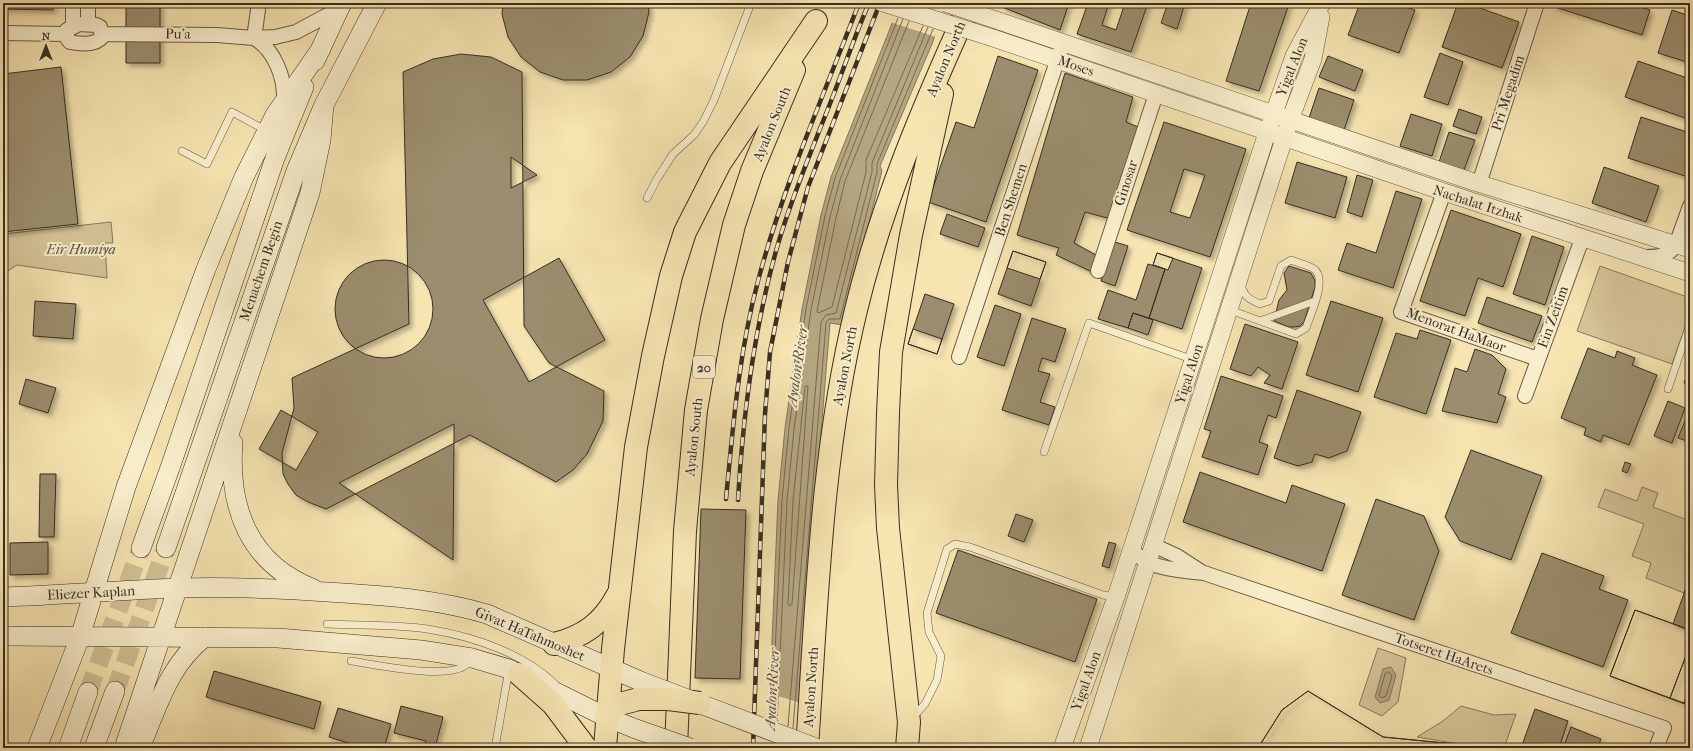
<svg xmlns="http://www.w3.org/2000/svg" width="1693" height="751" viewBox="0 0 1693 751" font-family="'IM FELL French Canon',serif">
<defs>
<filter id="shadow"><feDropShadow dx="3.5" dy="3.5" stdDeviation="2" flood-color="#0004"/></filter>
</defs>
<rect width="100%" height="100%" fill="#f6e5b1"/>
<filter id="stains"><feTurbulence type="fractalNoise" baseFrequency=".005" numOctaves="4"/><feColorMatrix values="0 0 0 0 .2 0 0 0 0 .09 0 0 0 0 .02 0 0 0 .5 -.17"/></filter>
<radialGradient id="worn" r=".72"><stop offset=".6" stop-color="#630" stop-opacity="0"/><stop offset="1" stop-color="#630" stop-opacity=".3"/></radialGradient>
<!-- green -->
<path fill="#d6c699" stroke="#877a5e" d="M111,222L113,243H105L107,278L17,265L3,274V234Z
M1600,266L1690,298V313L1672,364L1577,331Z
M1642,487L1658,493L1653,507L1690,521V577L1684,593L1646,578L1651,563L1632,556L1644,524L1598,507L1605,489L1637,501Z
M1378,648L1406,658L1398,702L1382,716L1359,705Z
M1461,706L1494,715L1516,714L1504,748H1468L1465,745L1417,737L1443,721Z"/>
<!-- water -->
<path fill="#b5a681" stroke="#83765b" d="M946,3L932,44L880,166L882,171L843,325L830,323L795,748H766L770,688L778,500L785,428L802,309L821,215L831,177L893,21Z
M1391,667L1396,675L1389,700L1380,703L1375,697L1383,669Z"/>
<!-- pier -->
<path fill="#f6e5b1" d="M899,3H948L936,37L890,22Z
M768,693L801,703L797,748H764Z"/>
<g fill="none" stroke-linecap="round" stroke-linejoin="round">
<!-- shore -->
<path stroke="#766a52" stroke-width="1" d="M909,21L845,181L836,218L817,311L818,313L832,307L866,172V160L923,26
M808,386L792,604L790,606L788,604L793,501L805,387Z
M1389,672L1392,676L1386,696L1381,698L1379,695L1385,674Z
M772,720L782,500L789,428L806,309L825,216L835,178L898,18
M777,722L787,501L794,429L811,310L830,217L840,180L903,19
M788,726L821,322L826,315L836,313L872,172V163L928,27
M793,728L826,323L829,319H840L877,172V164L933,29"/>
</g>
<!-- building -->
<path fill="#9b8d6d" stroke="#382d23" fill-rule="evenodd" filter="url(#shadow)" d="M3,3H53V10L3,9Z
M126,3H160V63H126Z
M503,3H648L649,12L643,36L630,57L611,72L587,80H563L540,72L521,57L508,37L502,14Z
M1004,3H1069L1060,30L1002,7Z
M1088,3H1109L1102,25L1116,30L1125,3H1148L1131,52L1077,34Z
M1168,3H1185L1177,29L1161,23Z
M1251,3L1289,4L1259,91L1226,81Z
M1360,3H1396L1415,10L1399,53L1348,35Z
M1458,3H1466L1519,22L1502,68L1442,47Z
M1553,3H1628L1650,10L1642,35L1552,6Z
M1672,10L1690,16V63L1658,53Z
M1440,53L1463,62L1448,105L1424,97Z
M461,54L491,57L522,72L524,326L549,363L604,391L603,421L587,454L573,470L556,482L470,435L326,509L308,502L296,495L288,484L283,474L282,453L294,408L292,378L409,324L403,72L433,59Z
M998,56L1038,70L986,222L928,202L956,122L974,128Z
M1328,56L1363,70L1355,91L1319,77Z
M1638,61L1690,79V104L1685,118L1625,97Z
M61,67L78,224L3,232V74Z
M1065,73L1133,97L1126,122L1138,127L1111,219L1085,212L1074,243L1096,255L1092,272L1056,255L1059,248L1017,235Z
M1319,88L1354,100L1344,130L1309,118Z
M1459,109L1482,117L1476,134L1453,126Z
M1411,114L1442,124L1432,156L1400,146Z
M1641,117L1690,133V161L1685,176L1628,158Z
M1164,122L1246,149L1210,257L1127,230ZM1184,169L1205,175L1190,218L1170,212Z
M1449,132L1475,140L1464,170L1439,162Z
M511,157L537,175L511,188Z
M1297,162L1347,177L1335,218L1285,203Z
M1604,167L1659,186L1646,222L1592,203Z
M1357,175L1373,180L1362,217L1347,212Z
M1396,191L1422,199L1393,288L1338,270L1347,243L1376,253Z
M1451,210L1521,234L1503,287L1478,278L1465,316L1420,301Z
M947,214L985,228L978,247L940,234Z
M1532,236L1564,247L1545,305L1513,294Z
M1115,242L1128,246L1115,286L1101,281Z
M1013,251L1046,262L1031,306L998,294Z
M1013,251L1046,262L1040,279L1007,268Z
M1157,253L1202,268L1182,329L1149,318L1165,269L1153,265Z
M1157,253L1173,258L1168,270L1153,265Z
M559,258L605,340L529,382L483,300Z
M335 309a49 49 0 1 1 98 0a49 49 0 1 1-98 0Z
M1148,264L1165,269L1149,318L1133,313L1128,328L1098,319L1108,290L1136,300Z
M1289,266L1311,273L1315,281V287L1304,322L1300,326L1294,327H1289L1274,321L1279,300L1287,290L1284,273Z
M925,294L954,304L937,354L908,344Z
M1487,297L1542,316L1532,342L1478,323Z
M35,301L76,304L73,339L33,336Z
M1331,301L1383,318L1358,392L1306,375Z
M995,305L1021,314L1004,366L977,357Z
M1133,313L1153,320L1148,335L1128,328Z
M1032,318L1066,329L1055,362L1042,358L1038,371L1050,374L1040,402L1055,407L1049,425L1002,410Z
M1245,324L1298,342L1282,389L1264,383L1270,375L1258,367L1251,376L1230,369Z
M913,329L942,339L937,354L908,344Z
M1420,330L1451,340L1426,414L1374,397L1396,333L1417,339Z
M1588,348L1615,358L1617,351L1635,358L1632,365L1657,375L1629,445L1603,435L1601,442L1584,435L1586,428L1561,418Z
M1475,349L1492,355L1506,369L1498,394L1506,397L1497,423L1442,411L1455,368L1467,372Z
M1690,366V385L1684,383Z
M1221,376L1283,396L1276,418L1268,415L1259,442L1268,445L1258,475L1202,457L1211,431L1204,429Z
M26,379L56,388L48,413L19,404Z
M1297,390L1361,412L1347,451L1329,458L1315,454L1312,462L1298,466L1274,458Z
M1668,401L1685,408L1672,443L1654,436Z
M281,410L318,432L296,470L259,449Z
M1687,416L1690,417V442L1678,438Z
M454,424V436L453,560L339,483Z
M1471,450L1542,476L1511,560L1460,541L1445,517Z
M1625,462L1631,464L1627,473L1622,471Z
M1200,472L1286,503L1292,485L1345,504L1322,571L1183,522Z
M40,474H56L54,537H39Z
M1376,499L1424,516L1439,551L1414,620L1342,595Z
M701,509L746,510L740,679L695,678Z
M1016,514L1033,520L1024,542L1008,536Z
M48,542V574L10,575V543Z
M1109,542L1116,544L1109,568L1102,566Z
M958,550L1097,599L1075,662L936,613Z
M1542,553L1604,576L1599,589L1628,600L1603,667L1511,633Z
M1690,577V630L1673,624Z
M1690,577V595L1684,593Z
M1635,610L1690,630V645L1670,698L1610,676Z
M1635,610L1690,630V706L1610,676Z
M1690,645V686L1684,703L1670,698Z
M214,671L321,702L314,729L206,697Z
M1690,686V706L1684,703Z
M1308,691L1383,737L1465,745L1468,748H1258L1282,710Z
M1308,691L1383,737L1465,745L1468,748H1258L1282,710Z
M401,706L443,717L436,744H439L438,748H424L426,741L394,733Z
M338,708L391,724L384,748H365L329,737Z
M1535,709L1568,721L1559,748H1521Z
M1571,727L1601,739L1597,748H1563Z
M1604,744L1615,748H1602Z"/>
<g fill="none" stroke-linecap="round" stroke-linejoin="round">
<!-- secondary-tunnel -->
<path stroke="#d0c095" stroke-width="19" stroke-dasharray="19 10" stroke-linecap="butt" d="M115,691L166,548
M88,692L141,548"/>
<defs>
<path id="service" d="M182,151L207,164L232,112L267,131
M647,198L657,179L673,154L694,135L703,122L714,100L751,3
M1230,310L1296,334L1306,328C1310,315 1328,279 1314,269C1308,265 1298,263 1291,260L1281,266L1269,301L1260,304C1249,299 1244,297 1241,284
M1260,321L1315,301
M1668,389L1690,324
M1044,452L1089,323L1194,360
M327,624C362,626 399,624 433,630C475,637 524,654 555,684
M351,661C373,664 457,683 470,661
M912,718L925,704L937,680L941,656L929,632L927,613L947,549L955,544L970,547L1103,595L1116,597
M495,748L509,669"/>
<path id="minor" d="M73,3V26
M88,3V24
M79,24L96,25L100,27L102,37C95,46 80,44 70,42L67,38V30Z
M3,33L66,34
M102,34L217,35L254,38L275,37L296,32L339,9
M254,38C275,50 285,78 284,101
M254,38L258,10
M1479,184L1537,3
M1444,192L1401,312L1538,359
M1646,257C1659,257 1668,256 1676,245L1690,206
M1098,271L1156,94
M959,357L1063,43
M1525,396L1582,239
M1153,545L1177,556L1200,571
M1132,548C1143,569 1183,571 1204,573L1664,728L1656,748"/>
<path id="tertiary" d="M999,21L1471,181L1690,249
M993,38L1444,192L1690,273
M1062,748L1116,597L1265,139L1294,56L1322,3
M1088,748L1290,120L1313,59L1321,17"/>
<path id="secondary" d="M315,61L342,3
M233,443C228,508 249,564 314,589
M141,548L171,465L275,158L304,87
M166,548L296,171L324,105L377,3
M3,597C62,595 120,590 179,588C233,586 288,589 343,593C391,596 440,600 487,614L640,681
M3,636L278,638L421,650L472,658L509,669L606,717L636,729
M37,748L80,637L126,487L206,269L244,177L275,115L321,49
M68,748L88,692
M94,748L115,691
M124,748L310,193L321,140L324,105
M140,748C157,708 169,664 205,637"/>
<path id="motorway" d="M554,644C583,637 603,623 617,596
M519,674L553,704L586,748
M606,717L616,705L639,699
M605,748L613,649L636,447L653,356L671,276L685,232L720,163L816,21
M676,748L685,531L696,410L712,319L734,225L752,171L794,70
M807,748C817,601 821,454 856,310C881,206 924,105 968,8
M907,748L909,722L888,528L886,485L888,413L891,352L911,235L942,94"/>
</defs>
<!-- service casing -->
<use href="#service" stroke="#685b46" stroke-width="8"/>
<!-- minor casing -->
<use href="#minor" stroke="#685b46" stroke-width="16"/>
<!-- tertiary casing -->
<use href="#tertiary" stroke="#685b46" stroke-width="18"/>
<!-- secondary casing -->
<use href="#secondary" stroke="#382d23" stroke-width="20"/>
<!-- motorway casing -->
<use href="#motorway" stroke="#382d23" stroke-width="24"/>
<!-- service -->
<use href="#service" stroke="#f9eecc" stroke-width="7"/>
<!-- minor -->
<use href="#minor" stroke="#f9eecc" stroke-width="14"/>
<!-- tertiary -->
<use href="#tertiary" stroke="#f9eecc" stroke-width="17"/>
<!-- secondary -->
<use href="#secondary" stroke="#f9eecc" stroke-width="19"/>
<!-- motorway -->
<use href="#motorway" stroke="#f6e5b1" stroke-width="22"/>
<defs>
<path id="rail" d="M726,499C733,426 739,352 758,281C783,186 824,95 859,3
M738,500C743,414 754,327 778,244C793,193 814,145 833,96C845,65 856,33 869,3
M753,748L765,414L770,352L788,262L808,187L880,3"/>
</defs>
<!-- rail casing -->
<use href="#rail" stroke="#382d23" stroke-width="4.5"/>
<!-- rail -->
<use href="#rail" stroke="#f9eecc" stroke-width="3" stroke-dasharray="9" stroke-linecap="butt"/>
<defs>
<path id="tertiary-bridge" d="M883,3L993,38
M945,3L999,21"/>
<path id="secondary-bridge" d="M640,681L816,748
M636,729L690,748"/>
<path id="motorway-bridge" d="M639,699H668L700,703"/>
</defs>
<!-- tertiary-bridge casing -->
<use href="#tertiary-bridge" stroke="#685b46" stroke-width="18" stroke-linecap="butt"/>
<!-- secondary-bridge casing -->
<use href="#secondary-bridge" stroke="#382d23" stroke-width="20" stroke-linecap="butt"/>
<!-- motorway-bridge casing -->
<use href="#motorway-bridge" stroke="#382d23" stroke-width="24" stroke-linecap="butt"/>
<!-- tertiary-bridge -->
<use href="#tertiary-bridge" stroke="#f9eecc" stroke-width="17"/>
<!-- secondary-bridge -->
<use href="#secondary-bridge" stroke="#f9eecc" stroke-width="19"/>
<!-- motorway-bridge -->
<use href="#motorway-bridge" stroke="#f6e5b1" stroke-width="22"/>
</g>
<g text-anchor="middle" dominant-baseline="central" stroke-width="4" stroke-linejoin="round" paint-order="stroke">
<!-- shield labels -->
<rect fill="#f9eecc" stroke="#726756" stroke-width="1" x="693" y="356" width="22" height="22" rx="3"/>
<g font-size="13" font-weight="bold" fill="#382d23">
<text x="704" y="367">20</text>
</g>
<!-- street labels -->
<g font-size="14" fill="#382d23" stroke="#f9eecc">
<text transform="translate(178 34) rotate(1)">Pu'a</text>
<text transform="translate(946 59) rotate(-67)">Ayalon North</text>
<text transform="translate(1076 66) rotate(19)">Moses</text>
<text transform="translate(1292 67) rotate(-68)">Yigal Alon</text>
<text transform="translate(1508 93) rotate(-72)">Pri Megadim</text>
<text transform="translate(772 124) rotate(-68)">Ayalon South</text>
<text transform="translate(1126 183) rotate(-72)">Ginosar</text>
<text transform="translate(1011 200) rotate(-72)">Ben Shemen</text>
<text transform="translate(1478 204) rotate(18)">Nachalat Itzhak</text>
<text transform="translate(261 271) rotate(-71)">Menachem Begin</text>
<text transform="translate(1553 317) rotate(-70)">Ein Zeitim</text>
<text transform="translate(1456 330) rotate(20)">Menorat HaMaor</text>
<text transform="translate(845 366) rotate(-79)">Ayalon North</text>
<text transform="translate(1189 374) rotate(-72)">Yigal Alon</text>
<text transform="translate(694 437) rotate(-84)">Ayalon South</text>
<text transform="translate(91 593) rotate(-3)">Eliezer Kaplan</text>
<text transform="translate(530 634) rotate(23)">Givat HaTahmoshet</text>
<text transform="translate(1444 654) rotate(19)">Totseret HaArets</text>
<text transform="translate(1086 681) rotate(-70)">Yigal Alon</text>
<text transform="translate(811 687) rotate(-86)">Ayalon North</text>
</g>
<!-- park labels -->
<g font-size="14" font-style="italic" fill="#584c3b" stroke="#f9eecc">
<text x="81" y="249">Eir Humiya</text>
</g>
<!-- water labels -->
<g font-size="15" font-style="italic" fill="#5e513f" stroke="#f9eecc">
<text transform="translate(797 366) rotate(-82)">Ayalon River</text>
<text transform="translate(772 689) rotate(-87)">Ayalon River</text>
</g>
</g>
<!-- margin -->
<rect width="1693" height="751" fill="none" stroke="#f6e5b1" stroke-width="16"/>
<rect x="4" y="4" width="1685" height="743" fill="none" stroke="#382d23" stroke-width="2"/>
<rect x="8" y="8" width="1677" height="735" fill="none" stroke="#382d23"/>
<!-- north arrow -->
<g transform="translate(46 46)" stroke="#f9eecc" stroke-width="3" paint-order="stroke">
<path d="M0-3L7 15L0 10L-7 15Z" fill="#382d23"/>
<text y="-6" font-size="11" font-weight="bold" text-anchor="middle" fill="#382d23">N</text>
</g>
<rect width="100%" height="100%" filter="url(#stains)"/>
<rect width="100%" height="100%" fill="url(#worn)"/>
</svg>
